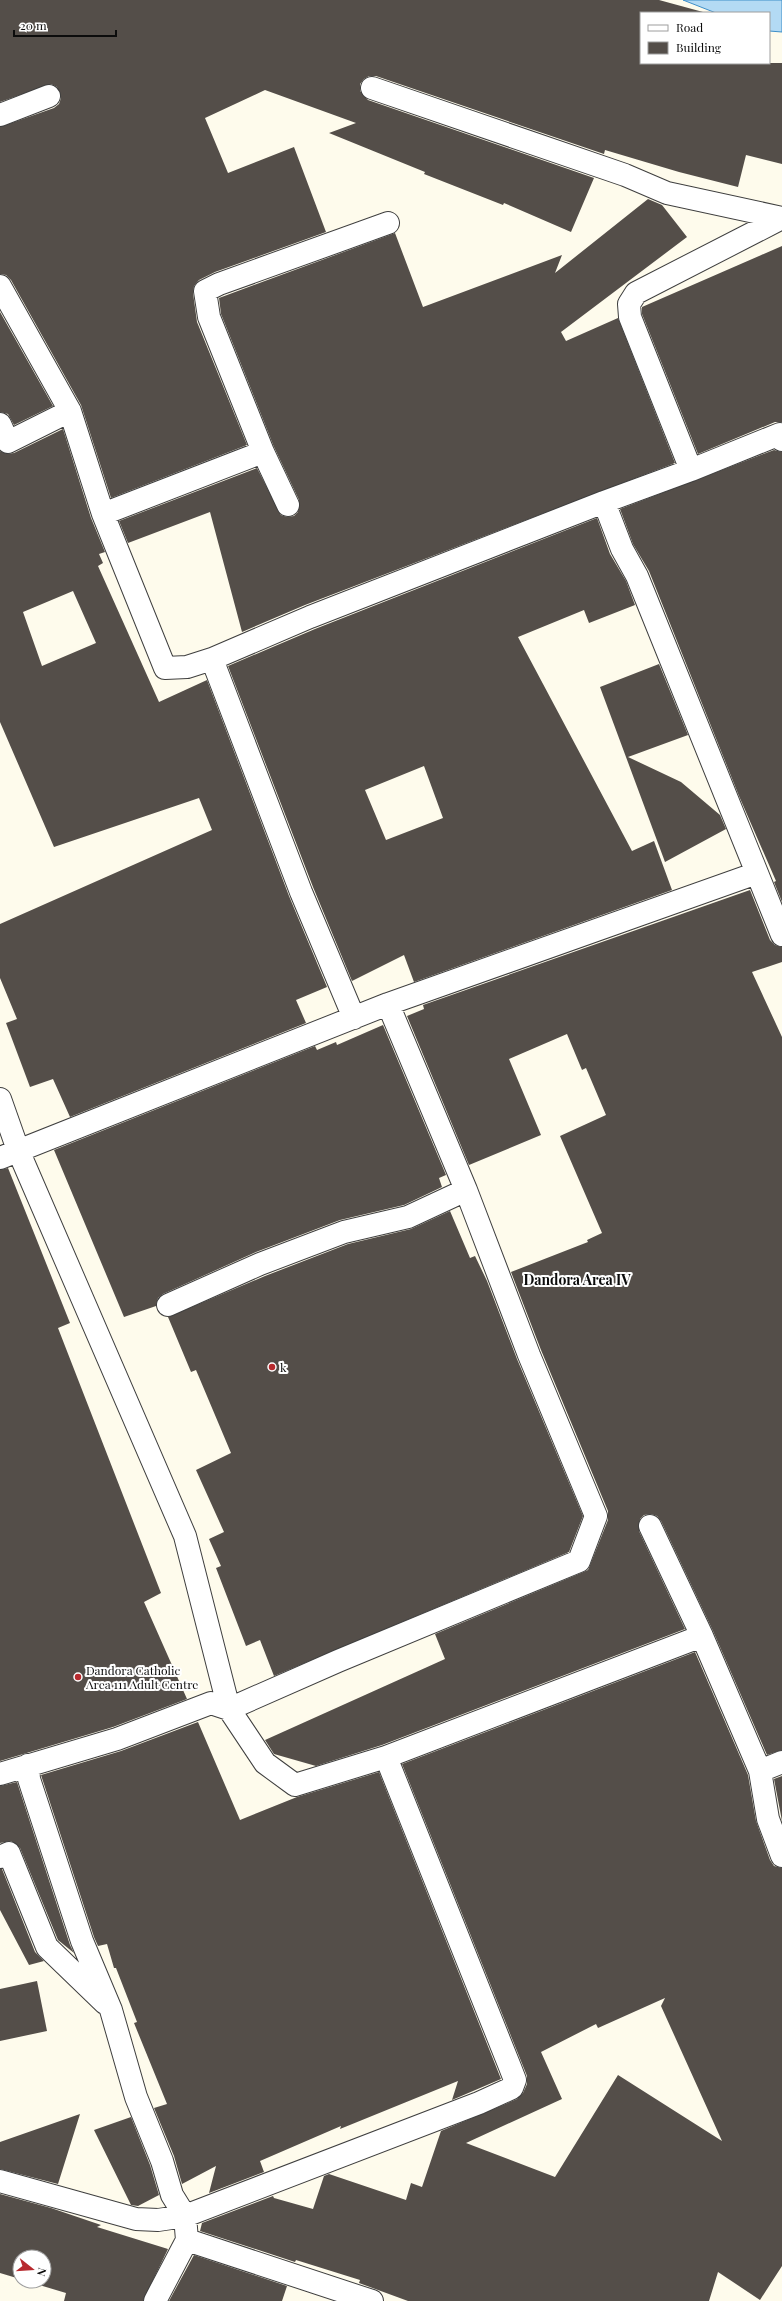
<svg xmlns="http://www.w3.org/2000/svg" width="782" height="2301" viewBox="0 0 782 2301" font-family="'Playfair Display',serif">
<rect width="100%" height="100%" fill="#fefbec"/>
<!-- water -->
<path fill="#b3daf4" stroke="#3d8ec8" d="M683,0H782V32L769,31V13H716Z"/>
<!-- building -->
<path fill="#544e49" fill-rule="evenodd" d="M0,0H659L703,12L641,13V63H782V164L746,155L738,187L679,172L605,150L604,154L376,76H369L364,79L360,84V91L368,100L594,178L571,232L504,203L503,205L424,174L425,172L329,133L356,123L265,90L205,118L228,173L294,147L326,232L215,272L199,280L194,286L193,293L197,322L247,445L111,498L81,405L11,280L6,275L0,274V127L54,108L59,104L61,98L57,87L51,84L0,102Z
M648,199L662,205L687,237L561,332L566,341L618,318L675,463L305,605L242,632L210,512L128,543L119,521L257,468L281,515L287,517L294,516L298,512L299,500L274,447L221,314L219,298L395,233L423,307L562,255L555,273Z
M782,246V422H775L698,454L642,314V307Z
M0,312L53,406L14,425L8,414L0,412Z
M63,429L91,518L105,552L99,554L103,563L98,566L159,702L207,680L289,896L327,987L296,1000L306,1023L70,1117L53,1079L30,1087L6,1023L17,1019L0,978V924L212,830L199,798L54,847L0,722V451L7,454L14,453ZM73,591L96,643L42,666L23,612Z
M774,450L782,452V902L774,882L776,881L739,796L649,571L633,544L620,509Z
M597,518L610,554L626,581L635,605L589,623L584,610L518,637L632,851L654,841L672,890L414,982L404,955L352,981L313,887L228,666L315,629ZM424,766L443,818L386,840L365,790Z
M659,664L688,735L628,757L681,782L720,815L726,829L665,862L600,687Z
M750,890L770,940L775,945L782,947V962L752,972L782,1037V1750L767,1755L713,1631L661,1521L657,1516L651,1514L644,1515L640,1519L639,1531L685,1629L382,1745L316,1766L274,1754L265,1740L445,1659L435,1634L588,1570L608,1520V1511L541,1350L511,1272L588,1242L587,1240L602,1233L560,1136L606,1115L586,1068L582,1070L567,1034L509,1059L541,1135L469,1165L407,1016L424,1009L423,1005Z
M383,1025L446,1175L439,1178L442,1187L404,1205L340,1220L256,1252L163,1294L158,1298L156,1306L124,1317L54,1150L315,1046L317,1050L336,1042L337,1045Z
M8,1168L70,1323L58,1328L161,1593L144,1602L187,1699L113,1727L0,1761V1170Z
M450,1211L470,1258L475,1256L487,1281L517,1359L583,1516L569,1552L274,1676L260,1640L246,1646L216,1568L221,1566L209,1539L224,1532L196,1470L231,1453L196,1370L191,1372L168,1317L265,1276L348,1244L411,1229Z
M695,1652L748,1775L756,1821L770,1860L774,1866L782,1868V2266L760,2300L718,2272L709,2301H408L359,2283L360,2280L296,2260L295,2262L200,2231L202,2223L273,2196L274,2198L313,2209L324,2176L329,2174L406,2200L411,2183L422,2187L441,2131L517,2099L523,2093L527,2084V2076L402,1764ZM665,1998L661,2006L722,2141L618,2075L555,2177L466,2143L562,2099L541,2052L596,2024L598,2028Z
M198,1722L240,1820L297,1797L379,1772L501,2079L452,2100L458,2081L340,2129L341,2126L260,2161L264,2172L209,2193L216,2166L182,2184L174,2156L154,2108L167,2104L134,2023L137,2022L116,1968H114L107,1944L98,1946L94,1937L41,1775L121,1751Z
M782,1776V1821L774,1779Z
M17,1782L70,1945L74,1953L58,1940L20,1848L11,1841L0,1843V1786Z
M0,1869H2L35,1952L44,1961L29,1965L0,1910Z
M37,1981L47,2031L0,2041V1989Z
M80,2114L58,2184L0,2169V2142Z
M131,2117L150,2165L159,2195L138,2206L131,2205L94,2130Z
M0,2194L51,2208L101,2225L97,2227L168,2249L143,2301H64L66,2293L26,2281H44V2257H20V2279L0,2273Z
M194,2255L287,2286L282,2301H169Z"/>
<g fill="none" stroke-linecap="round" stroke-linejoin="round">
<defs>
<path id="minor" d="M372,88L625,175L667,193L782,218
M0,115L49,96
M0,286L70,411
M0,424L8,442L70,411L103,514L165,668L187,667L212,659L301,892L354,1018
M691,470L630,317L629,304L636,293L782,218
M604,502L691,470L780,434L782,440
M288,505L263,452L209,317L205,291L219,284L388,223
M103,514L263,452
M212,659L310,617L604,502L622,549L637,576L782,935
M0,1099L18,1150L185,1536L229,1709L265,1763L295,1785L386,1757L702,1636
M0,1158L388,1004L757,873
M168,1305L260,1264L344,1232L408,1217L466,1190
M650,1526L702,1636L760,1771L782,1762
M28,1765L29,1779L82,1941L111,2010L136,2097L162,2161L172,2195L185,2216L187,2240L155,2301
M760,1771L768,1819L782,1856
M0,1774L117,1739L211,1703L229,1709L338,1661L579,1561L596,1516L529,1355L466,1190L388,1004
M0,1857L9,1853L47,1947L105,2003
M0,2181L136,2219L158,2220L185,2216L479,2103L512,2088L515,2080L510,2067L386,1757
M187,2240L372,2301"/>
</defs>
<!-- minor casing -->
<use href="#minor" stroke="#3f3f3f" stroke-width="24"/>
<!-- minor -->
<use href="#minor" stroke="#fff" stroke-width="22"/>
</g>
<!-- markers -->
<g fill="#b72a2e" stroke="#fff" stroke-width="1.5">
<circle cx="272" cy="1367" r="4"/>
<circle cx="78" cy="1677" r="4"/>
</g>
<g text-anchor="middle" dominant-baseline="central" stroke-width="4" stroke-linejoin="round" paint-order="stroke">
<!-- poi labels -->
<g font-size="12" fill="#0c0c0c" stroke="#fff" text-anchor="start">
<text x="280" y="1367">k</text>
<text x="86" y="1670">Dandora Catholic<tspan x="86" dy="14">Area 111 Adult Centre</tspan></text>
</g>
<!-- quarter labels -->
<g font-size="14" font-weight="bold" fill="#0c0c0c" stroke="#fff">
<text x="577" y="1279">Dandora Area IV</text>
</g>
</g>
<!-- legend -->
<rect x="640" y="12" width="130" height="52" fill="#ffffff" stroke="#9e9e9e"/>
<rect x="648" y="25" width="20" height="6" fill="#ffffff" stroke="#9e9e9e"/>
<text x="676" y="32" font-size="12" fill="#0c0c0c">Road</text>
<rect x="648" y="42" width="20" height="12" fill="#544e49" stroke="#9e9e9e"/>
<text x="676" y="52" font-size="12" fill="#0c0c0c">Building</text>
<!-- north arrow -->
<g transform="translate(32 2269) rotate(107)"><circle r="19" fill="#ffffff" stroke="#9e9e9e"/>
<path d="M0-3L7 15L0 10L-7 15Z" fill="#b72a2e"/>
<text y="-6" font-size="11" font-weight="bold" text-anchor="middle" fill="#0c0c0c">N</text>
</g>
<!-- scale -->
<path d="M14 30v6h102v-6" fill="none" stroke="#0c0c0c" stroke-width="2"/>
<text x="20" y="30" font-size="12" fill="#0c0c0c" stroke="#ffffff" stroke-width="3" paint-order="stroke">20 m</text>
</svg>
